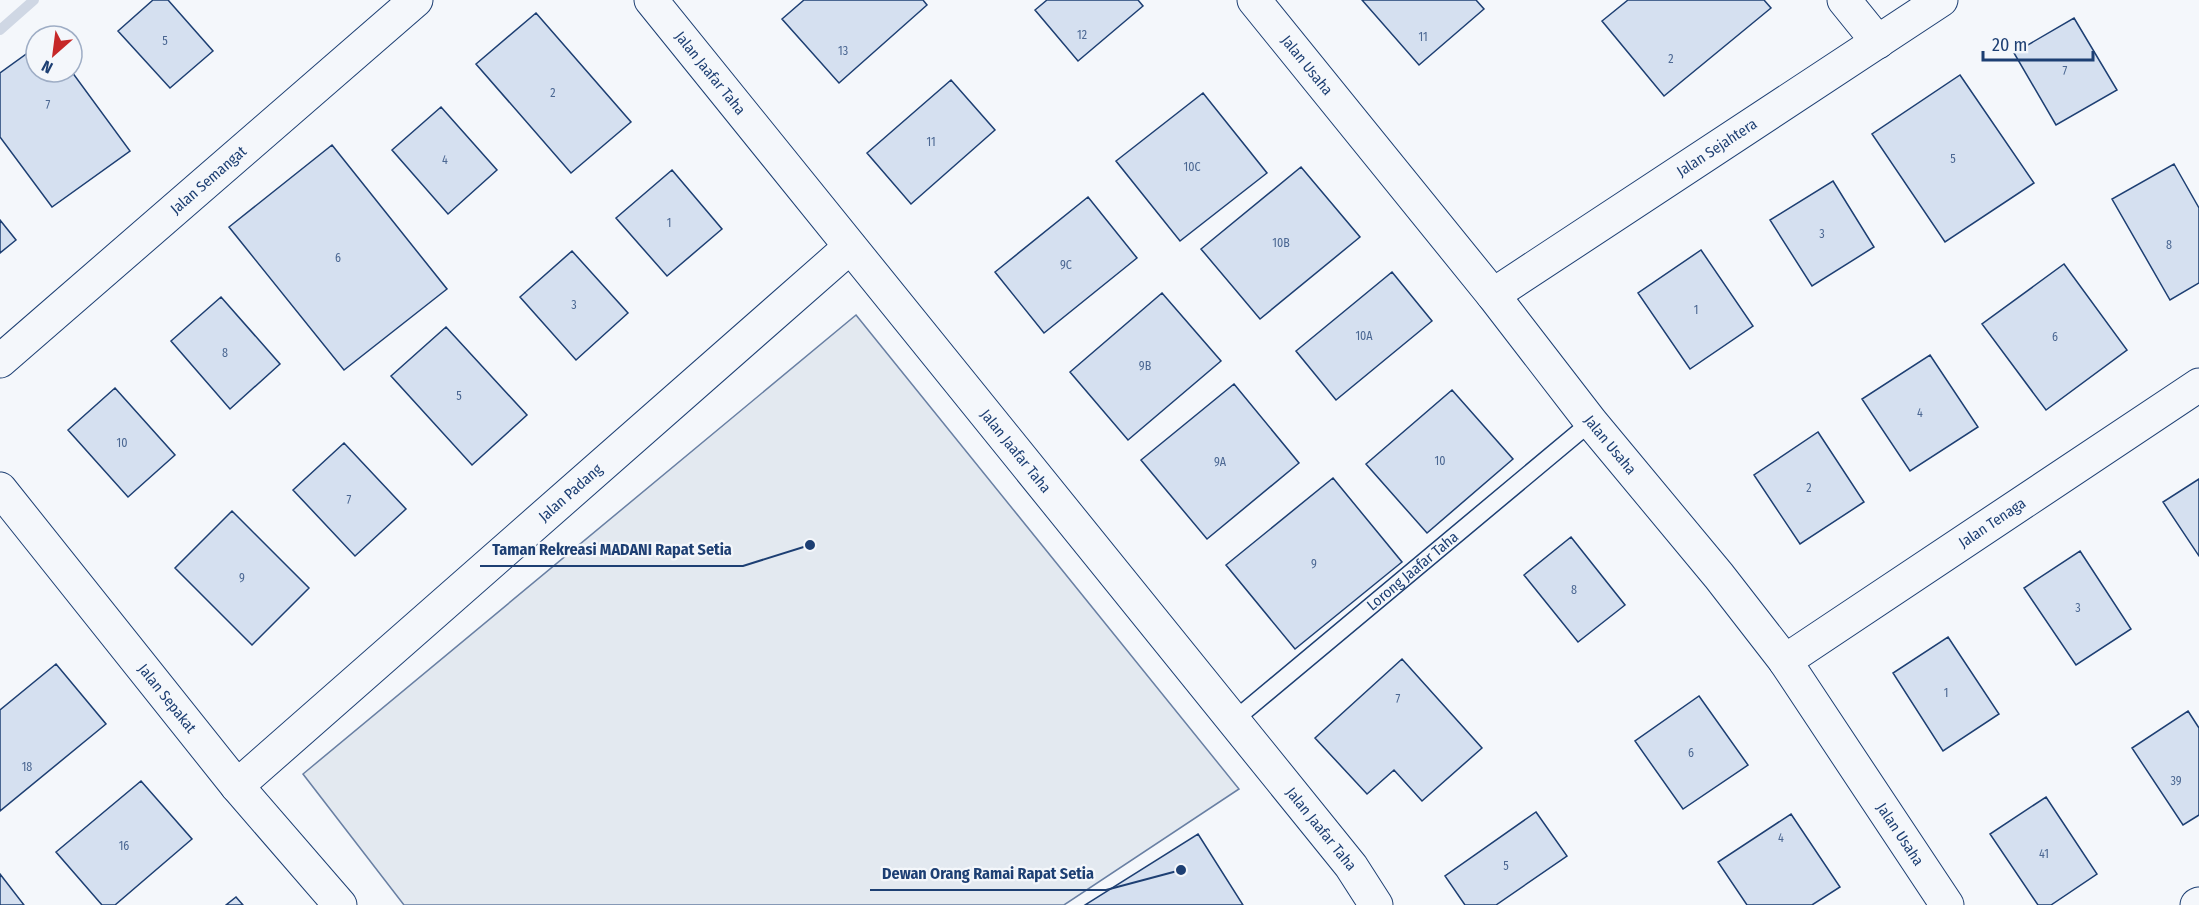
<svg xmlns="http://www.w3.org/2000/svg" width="2199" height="905" viewBox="0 0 2199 905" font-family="'Fira Sans Condensed',sans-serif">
<rect width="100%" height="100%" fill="#f4f7fb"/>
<!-- green -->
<path fill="#e3e9f0" stroke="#687fa3" stroke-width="1.5" d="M856,315L1239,789L1064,905H404L303,774Z"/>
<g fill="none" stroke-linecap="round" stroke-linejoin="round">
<!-- stream -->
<path stroke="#cfd7e4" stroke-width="10" d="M0,30L34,0"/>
</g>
<!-- building -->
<path fill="#d5e0f0" stroke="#1d3f73" stroke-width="1.5" d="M153,0H168L213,51L170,88L118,31Z
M804,0H923L927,5L839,83L782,19Z
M1047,0H1138L1143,6L1078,61L1035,10Z
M1362,0H1476L1484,9L1419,65Z
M1628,0H1764L1771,8L1664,96L1602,21Z
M536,13L631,122L571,173L476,64Z
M2074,18L2117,90L2056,125L2014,53Z
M36,47V72H72L130,151L52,207L0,137V73Z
M1960,75L2034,183L1945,242L1872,134Z
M951,80L995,130L911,204L867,153Z
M1203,93L1267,173L1180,241L1116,161Z
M441,107L497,170L448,214L392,150Z
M332,145L447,289L344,370L229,227Z
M2174,164L2199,208V283L2170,300L2112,199Z
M1301,167L1360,237L1260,319L1201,249Z
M672,170L722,229L667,276L616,218Z
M1833,181L1874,247L1812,286L1770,220Z
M1088,197L1137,258L1044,333L995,272Z
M0,220L16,240L0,253Z
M1701,250L1753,326L1690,369L1638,293Z
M572,251L628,313L576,360L520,297Z
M2064,264L2127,350L2046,410L1982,324Z
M1392,272L1432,321L1336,400L1296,351Z
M1162,293L1221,361L1128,440L1070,372Z
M221,297L280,364L230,409L171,341Z
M446,327L527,415L472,465L391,376Z
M1930,355L1978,427L1910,471L1862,399Z
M1234,384L1299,463L1207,539L1141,460Z
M115,388L175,455L128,497L68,430Z
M1452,390L1513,459L1427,533L1366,464Z
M1818,432L1864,502L1800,544L1754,475Z
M344,443L406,509L355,556L293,490Z
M1333,478L1402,562L1295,649L1226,565Z
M2199,479V556L2163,502Z
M232,511L309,588L252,645L175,568Z
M1571,537L1625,605L1578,642L1524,575Z
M2080,551L2131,629L2076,665L2024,588Z
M1948,637L1999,714L1943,751L1893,673Z
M1402,659L1482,748L1422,801L1394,770L1367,794L1315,738Z
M56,664L106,724L0,811V710Z
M1699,696L1748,765L1683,809L1635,741Z
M2188,711L2199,728V815L2183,825L2132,748Z
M141,781L192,839L115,905H102L56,852Z
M2046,797L2097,874L2051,905H2038L1990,834Z
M1536,812L1567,856L1496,905H1465L1445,876Z
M1791,814L1840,887L1812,905H1747L1718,862Z
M1198,834L1243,905H1085Z
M0,874L24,905H0Z
M236,897L243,905H226Z"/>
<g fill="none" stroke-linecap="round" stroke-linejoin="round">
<defs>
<g id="service">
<path id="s1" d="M1233,721L1591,422"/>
</g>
<g id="minor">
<path id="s2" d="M651,0L1351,866L1376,905"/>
<path id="s3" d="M1254,0L1493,295L1591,422L1719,576L1785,661L1947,905"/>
<path d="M1844,0L1878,42"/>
<path id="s4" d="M1493,295L1941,0"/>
<path id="s5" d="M0,361L416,0"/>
<path id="s6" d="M0,489L237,786L340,905"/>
<path id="s7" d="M1785,661L2199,385"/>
<path id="s8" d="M237,786L850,247"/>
</g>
<path id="secondary" d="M2197,905L2199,904"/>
</defs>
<!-- service casing -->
<use href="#service" stroke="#1d3f73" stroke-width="19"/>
<!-- minor casing -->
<use href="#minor" stroke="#1d3f73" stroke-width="35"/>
<!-- secondary casing -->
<use href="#secondary" stroke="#1d3f73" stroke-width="35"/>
<!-- service -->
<use href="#service" stroke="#f4f7fb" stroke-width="16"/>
<!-- minor -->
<use href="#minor" stroke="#f4f7fb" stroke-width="33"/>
<!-- secondary -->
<use href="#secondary" stroke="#f4f7fb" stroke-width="33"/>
</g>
<g text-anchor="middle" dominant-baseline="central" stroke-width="4.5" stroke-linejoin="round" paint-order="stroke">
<!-- number labels -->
<g font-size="12" fill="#4b6792">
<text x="1082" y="35">12</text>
<text x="1423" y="37">11</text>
<text x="165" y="41">5</text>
<text x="843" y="51">13</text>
<text x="1671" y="59">2</text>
<text x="2065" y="71">7</text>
<text x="553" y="93">2</text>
<text x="48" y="105">7</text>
<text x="931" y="142">11</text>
<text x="1953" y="159">5</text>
<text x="445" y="160">4</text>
<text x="1192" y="167">10C</text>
<text x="669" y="223">1</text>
<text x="1822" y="234">3</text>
<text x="1281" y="243">10B</text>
<text x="2169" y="245">8</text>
<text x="338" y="258">6</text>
<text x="1066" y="265">9C</text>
<text x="574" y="305">3</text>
<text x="1696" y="310">1</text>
<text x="1364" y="336">10A</text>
<text x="2055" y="337">6</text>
<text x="225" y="353">8</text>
<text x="1145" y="366">9B</text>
<text x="459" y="396">5</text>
<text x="1920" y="413">4</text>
<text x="122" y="443">10</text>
<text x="1440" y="461">10</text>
<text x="1220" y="462">9A</text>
<text x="1809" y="488">2</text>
<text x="349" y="500">7</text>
<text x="1314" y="564">9</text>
<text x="242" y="578">9</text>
<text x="1574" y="590">8</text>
<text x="2078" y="608">3</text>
<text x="1946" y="693">1</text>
<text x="1398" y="699">7</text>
<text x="1691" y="753">6</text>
<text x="27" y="767">18</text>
<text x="2176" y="781">39</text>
<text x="1781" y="838">4</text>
<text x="124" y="846">16</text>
<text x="2044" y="854">41</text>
<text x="1506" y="866">5</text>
</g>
<!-- street labels -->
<g font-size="15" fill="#1d3f73" stroke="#f4f7fb">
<text stroke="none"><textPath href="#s3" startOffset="84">Jalan Usaha</textPath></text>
<text stroke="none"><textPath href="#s2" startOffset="94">Jalan Jaafar Taha</textPath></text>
<text stroke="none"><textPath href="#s4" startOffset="268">Jalan Sejahtera</textPath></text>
<text stroke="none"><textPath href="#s5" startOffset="276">Jalan Semangat</textPath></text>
<text stroke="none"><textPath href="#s3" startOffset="570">Jalan Usaha</textPath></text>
<text stroke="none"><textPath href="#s2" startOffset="580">Jalan Jaafar Taha</textPath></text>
<text stroke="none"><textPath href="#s8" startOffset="444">Jalan Padang</textPath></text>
<text stroke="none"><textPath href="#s7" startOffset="249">Jalan Tenaga</textPath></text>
<text stroke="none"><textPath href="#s1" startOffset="234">Lorong Jaafar Taha</textPath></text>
<text stroke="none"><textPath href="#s6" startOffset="268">Jalan Sepakat</textPath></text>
<text stroke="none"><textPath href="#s2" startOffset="1066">Jalan Jaafar Taha</textPath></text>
<text stroke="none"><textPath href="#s3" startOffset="1056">Jalan Usaha</textPath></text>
</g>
</g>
<!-- callouts -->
<path fill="none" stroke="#1d3f73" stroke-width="2" d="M810 545L743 566H480M1181 870L1106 890H870"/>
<g fill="#1d3f73" stroke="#f4f7fb" stroke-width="2">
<circle cx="810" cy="545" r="6"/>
<circle cx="1181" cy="870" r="6"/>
</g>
<g font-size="16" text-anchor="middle" font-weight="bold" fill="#1d3f73" stroke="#f4f7fb" stroke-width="4.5" stroke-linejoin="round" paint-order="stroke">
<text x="612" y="555">Taman Rekreasi MADANI Rapat Setia</text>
<text x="988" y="879">Dewan Orang Ramai Rapat Setia</text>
</g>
<!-- north arrow -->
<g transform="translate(54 54) rotate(208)"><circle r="28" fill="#f4f7fb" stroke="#9eadc5" stroke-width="1.5"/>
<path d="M0-4.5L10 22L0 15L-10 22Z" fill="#c62828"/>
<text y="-9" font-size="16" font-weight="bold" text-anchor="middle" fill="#1d3f73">N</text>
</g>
<!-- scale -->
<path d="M1983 51v9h110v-9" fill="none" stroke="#1d3f73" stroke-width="3"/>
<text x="1992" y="51" font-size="18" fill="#1d3f73" stroke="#f4f7fb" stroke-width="4.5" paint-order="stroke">20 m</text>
</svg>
